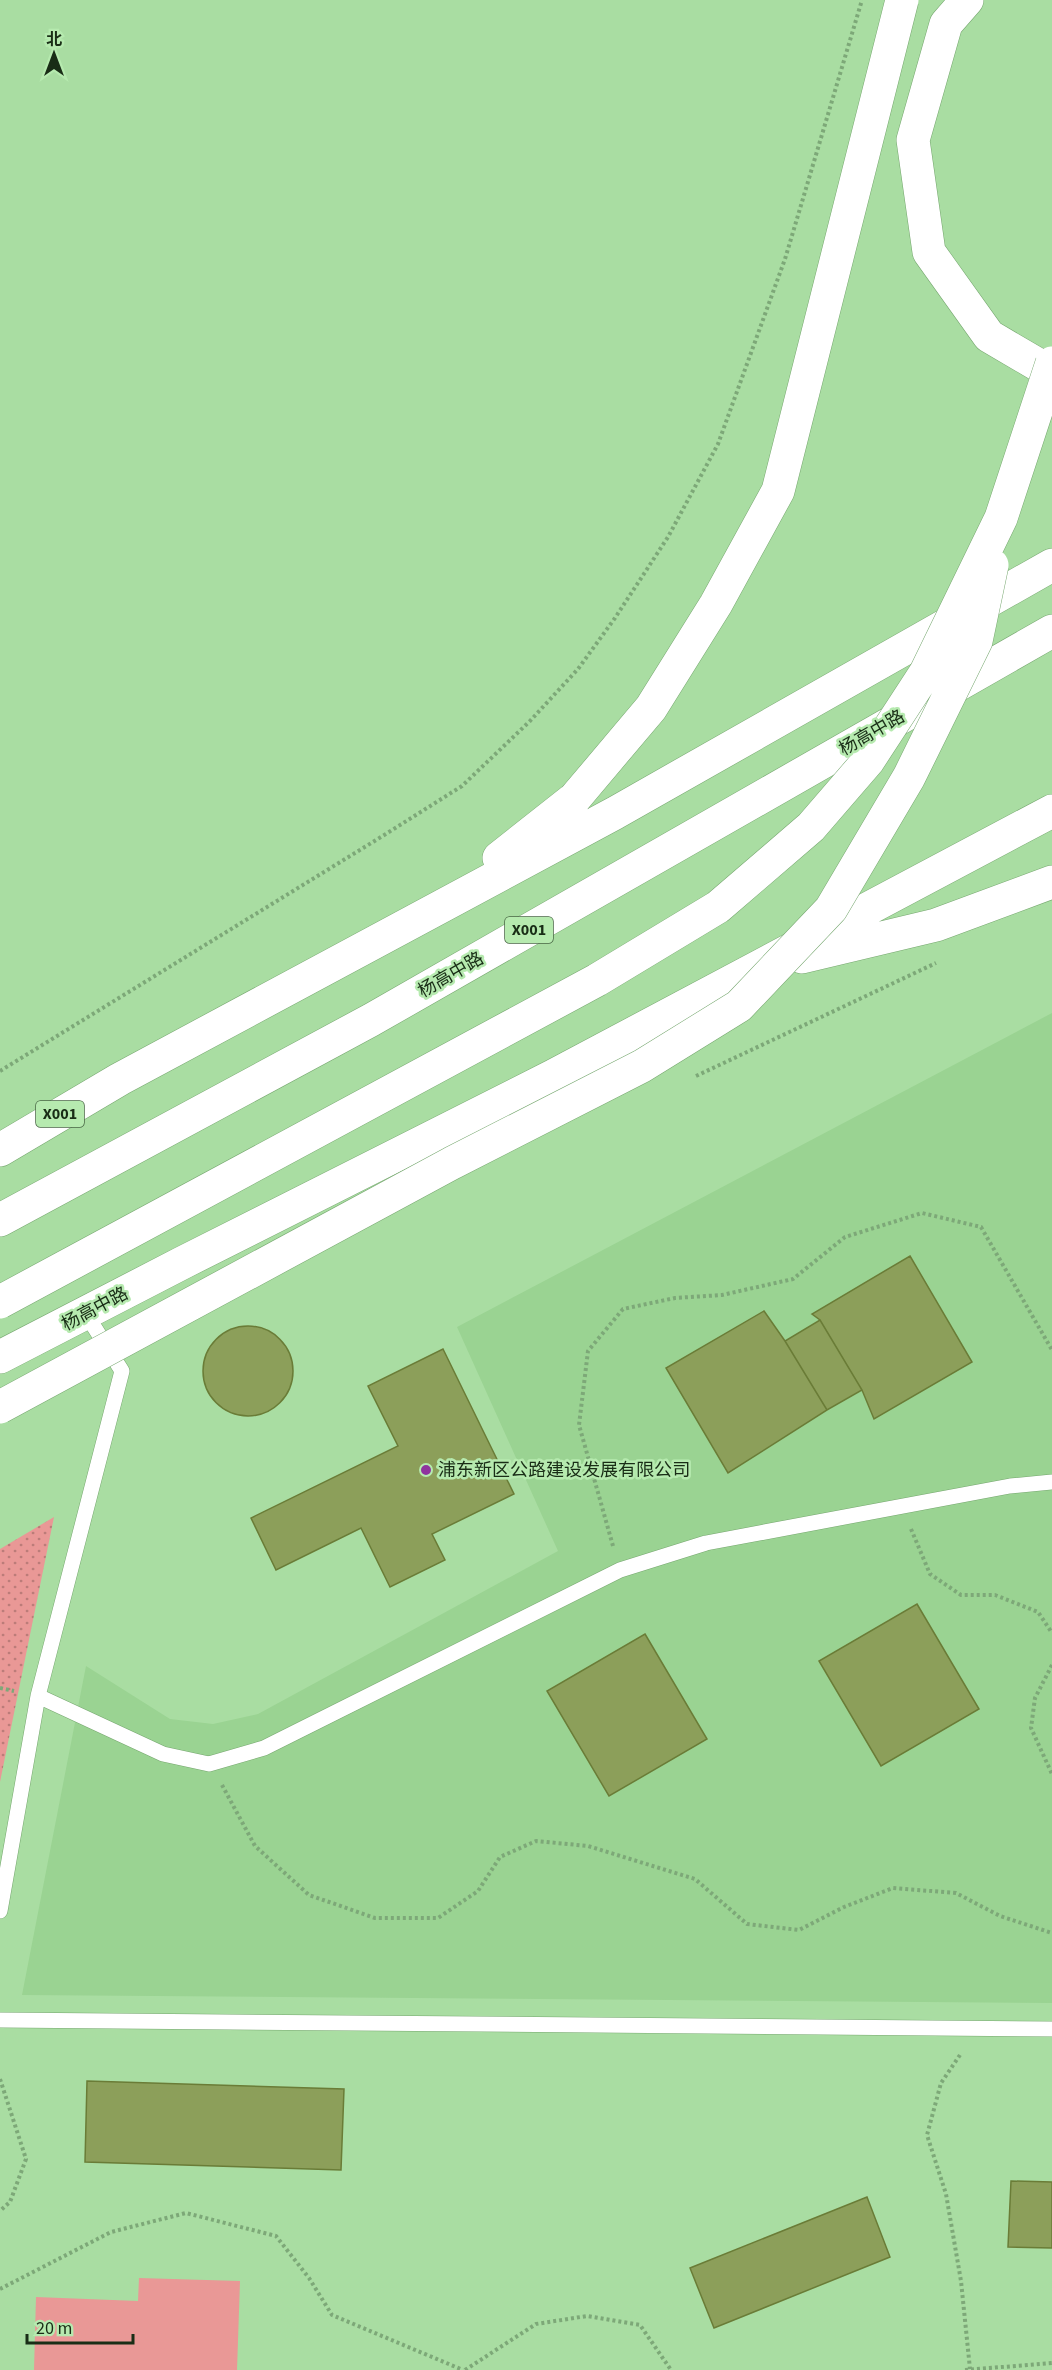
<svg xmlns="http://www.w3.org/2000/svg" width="1052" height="2370" viewBox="0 0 1052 2370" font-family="'Source Sans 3','Noto Sans SC',sans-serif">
<defs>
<pattern id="grass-dots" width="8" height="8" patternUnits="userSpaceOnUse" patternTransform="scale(1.5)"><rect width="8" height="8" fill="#e99896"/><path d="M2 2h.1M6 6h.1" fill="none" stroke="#bc7c79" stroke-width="1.8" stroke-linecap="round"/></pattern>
</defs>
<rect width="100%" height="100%" fill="#a9dda2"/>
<!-- built -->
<path fill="#9ad392" d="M1052,1013V2003L22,1995L86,1666L170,1719L213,1724L258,1714L558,1551L457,1327Z"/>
<!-- grass -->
<path fill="url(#grass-dots)" d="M54,1517L0,1782V1549Z"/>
<!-- pitch -->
<path fill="#e99896" d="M139,2278L240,2281L237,2370H34L36,2297L138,2301Z"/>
<!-- building -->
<path fill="#8c9f5a" stroke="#6a7c37" stroke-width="1.5" d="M910,1256L972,1362L874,1419L862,1390L820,1320L812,1314Z
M764,1311L785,1341L827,1410L728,1473L666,1368Z
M820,1320L862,1390L827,1410L785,1341Z
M203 1371a45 45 0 1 1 90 0a45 45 0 1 1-90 0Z
M443,1349L514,1494L432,1534L445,1560L390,1587L361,1528L276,1570L251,1518L398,1446L368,1386Z
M917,1604L979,1709L881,1766L819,1661Z
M645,1634L707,1739L609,1796L547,1691Z
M87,2081L344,2089L341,2170L85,2162Z
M1011,2181L1052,2182V2248L1008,2247Z
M867,2197L890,2257L714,2328L690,2268Z"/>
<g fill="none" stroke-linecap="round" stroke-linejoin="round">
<defs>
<path id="service" d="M38,1696L163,1754L209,1764L264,1748L620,1570L706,1543L1010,1486L1052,1482
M0,1911L38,1696L122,1371L86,1314
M0,2020L1052,2029"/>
<path id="primary" d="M499,858L575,798
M0,1150L120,1079L615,813L1052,565"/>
<path id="trunk" d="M967,0L946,24L913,140L929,252L989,336L1052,373
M802,957L936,925L1052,882
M0,1220L371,1020L1052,631
M0,1357L182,1263L553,1076L1052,811"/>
</defs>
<!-- service casing -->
<use href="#service" stroke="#76a76f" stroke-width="16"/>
<!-- primary casing -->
<use href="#primary" stroke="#76a76f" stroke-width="34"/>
<!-- trunk casing -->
<use href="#trunk" stroke="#76a76f" stroke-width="34"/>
<!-- path -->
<path stroke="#7da878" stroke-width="4" stroke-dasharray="3 3" stroke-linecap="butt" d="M0,1071L381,837L462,786L530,721L578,669L615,618L668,537L718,444L785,259L862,0
M696,1076L936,963
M911,1529L930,1574L961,1595H995L1038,1612L1052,1633
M613,1546L579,1425L588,1351L623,1309L675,1298L722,1295L793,1279L845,1237L922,1213L981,1227L1052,1350
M1052,1665L1035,1698L1031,1728L1052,1774
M0,1688L14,1691
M222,1785L255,1846L309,1895L375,1918H438L478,1891L500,1857L536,1841L588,1846L695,1879L747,1924L799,1930L844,1907L893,1888L956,1893L1000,1916L1052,1933
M960,2055L941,2083L927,2135L946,2194L961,2281L970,2369
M0,2079L26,2159L10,2202L0,2211
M0,2289L111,2232L186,2213L276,2236L309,2278L332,2315L463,2370
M465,2370L536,2324L587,2316L640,2325L671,2370
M965,2370L1052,2363"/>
<!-- service -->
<use href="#service" stroke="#fff" stroke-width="15"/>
<!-- primary -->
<use href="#primary" stroke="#fff" stroke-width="33"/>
<!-- trunk -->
<use href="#trunk" stroke="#fff" stroke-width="33"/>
<defs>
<path id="primary-bridge" d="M575,798L651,708L716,604L778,491L902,0"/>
<path id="trunk-bridge" d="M0,1302L597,980L718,907L811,827L868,761L926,672L1001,518L1052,363
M0,1407L452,1163L642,1066L739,1006L831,909L909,777L976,641L992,565"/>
</defs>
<!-- primary-bridge casing -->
<use href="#primary-bridge" stroke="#76a76f" stroke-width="34" stroke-linecap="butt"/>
<!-- trunk-bridge casing -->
<use href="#trunk-bridge" stroke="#76a76f" stroke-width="34" stroke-linecap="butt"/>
<!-- primary-bridge -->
<use href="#primary-bridge" stroke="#fff" stroke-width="33"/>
<!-- trunk-bridge -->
<use href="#trunk-bridge" stroke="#fff" stroke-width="33"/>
</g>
<!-- markers -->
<circle fill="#8f339e" stroke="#b6eaaf" stroke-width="2" cx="426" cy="1470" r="6"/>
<g text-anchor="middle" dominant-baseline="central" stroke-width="5" stroke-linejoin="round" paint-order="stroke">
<!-- shield labels -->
<g fill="#b6eaaf" stroke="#486644" stroke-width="1.5">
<rect x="505" y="917" width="48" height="26" rx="4.5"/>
<rect x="36" y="1101" width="48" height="26" rx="4.5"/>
</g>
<g font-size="16" font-weight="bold" fill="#192d16">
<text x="529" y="930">X001</text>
<text x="60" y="1114">X001</text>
</g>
<!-- street labels -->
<g font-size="18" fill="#192d16" stroke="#b6eaaf">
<text transform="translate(872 733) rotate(-30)">杨高中路</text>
<text transform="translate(451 975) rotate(-30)">杨高中路</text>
<text transform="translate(95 1309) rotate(-28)">杨高中路</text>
</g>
<!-- poi labels -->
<g font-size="18" fill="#192d16" stroke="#b6eaaf" text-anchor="start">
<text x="438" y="1470">浦东新区公路建设发展有限公司</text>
</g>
</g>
<!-- north arrow -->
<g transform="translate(54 54)" stroke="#b6eaaf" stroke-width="4.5" paint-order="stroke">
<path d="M0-4.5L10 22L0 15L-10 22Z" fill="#192d16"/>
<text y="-9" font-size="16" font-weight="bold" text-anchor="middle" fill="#192d16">北</text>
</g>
<!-- scale -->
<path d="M27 2334v9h106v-9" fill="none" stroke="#192d16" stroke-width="3"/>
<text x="36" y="2334" font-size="18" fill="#192d16" stroke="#b6eaaf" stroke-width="4.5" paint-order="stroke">20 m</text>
</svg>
